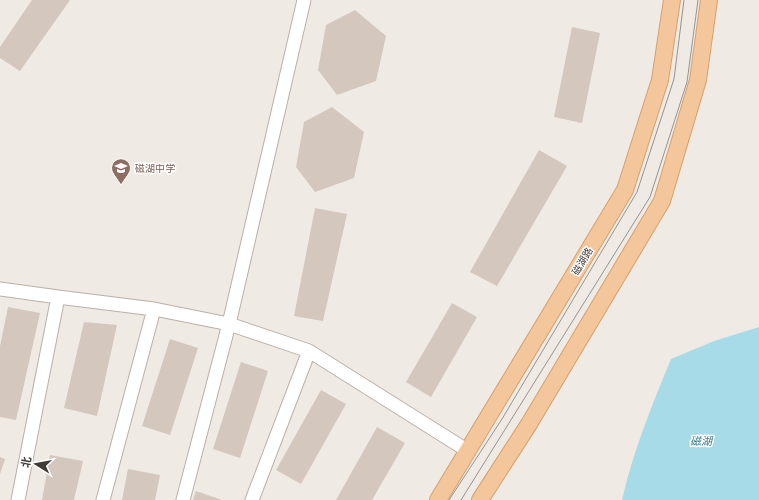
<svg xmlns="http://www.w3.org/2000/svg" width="759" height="500" viewBox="0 0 759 500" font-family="Inter,'Noto Sans SC',sans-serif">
<rect width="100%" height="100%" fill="#f0eae5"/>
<!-- water -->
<path fill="#a7dbe7" d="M759,327V500H622C633,451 652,405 671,359L714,341Z"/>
<!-- building -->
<path fill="#d3c7be" d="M32,0H70L20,71L0,58V47Z
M355,10L386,36L376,81L337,95L318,70L326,25Z
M572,27L600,33L582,123L554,117Z
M332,107L364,132L354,178L315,192L296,167L304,122Z
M539,150L567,166L497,286L470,272Z
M315,208L347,214L323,321L294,316Z
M452,303L477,317L431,397L406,382Z
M8,307L40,313L16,420L0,417V346Z
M84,322L117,325L97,416L64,408Z
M170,339L198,348L170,435L142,426Z
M241,362L268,371L240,458L213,449Z
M321,390L346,404L301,484L276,470Z
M377,427L405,443L372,500H336Z
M50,455L83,461L74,500H42Z
M0,457L5,459L0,474Z
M128,469L160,475L155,500H122Z
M196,491L222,500H193Z"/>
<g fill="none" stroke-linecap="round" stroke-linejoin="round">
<defs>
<path id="minor" d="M0,289L58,297
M18,500L58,297L154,309L229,324L309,351L468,451
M103,500L154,309
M183,500L229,324L304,0
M252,500L309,351"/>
<path id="major" d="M438,500L625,190L660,80L672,0
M480,500L529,424L662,201L698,80L709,0"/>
</defs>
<!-- minor casing -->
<use href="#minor" stroke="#bab0a8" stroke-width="15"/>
<!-- major casing -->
<use href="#major" stroke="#d6a06d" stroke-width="18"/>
<!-- minor -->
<use href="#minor" stroke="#fff" stroke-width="13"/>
<!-- major -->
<use href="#major" stroke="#f3c79b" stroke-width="16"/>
<!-- tram -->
<path stroke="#939393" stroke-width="1" d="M449,500L502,419L637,192L674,79L684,0
M461,500L650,197L687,82L698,0"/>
</g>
<!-- icons -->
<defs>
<symbol id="school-pin" viewBox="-11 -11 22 30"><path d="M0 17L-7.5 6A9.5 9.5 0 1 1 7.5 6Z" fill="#8d6e63" stroke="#fff"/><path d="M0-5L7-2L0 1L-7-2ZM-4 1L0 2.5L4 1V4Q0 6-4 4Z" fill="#fff"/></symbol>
</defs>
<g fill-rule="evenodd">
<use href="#school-pin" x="110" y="157" width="22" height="30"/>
</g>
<g text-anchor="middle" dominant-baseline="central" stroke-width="3" stroke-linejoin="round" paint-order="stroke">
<!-- education labels -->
<g font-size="10" fill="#785e54" stroke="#fff" text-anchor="start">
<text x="135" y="168">磁湖中学</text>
</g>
<!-- street labels -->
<g font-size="10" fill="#423a35" stroke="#fff">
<text transform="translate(582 261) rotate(-59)">磁湖路</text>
</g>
<!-- water labels -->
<g font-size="11" font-style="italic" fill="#357a8b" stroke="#fff">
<text x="701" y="441">磁湖</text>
</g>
</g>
<!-- north arrow -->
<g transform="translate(36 464) rotate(281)" stroke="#ffffff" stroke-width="3" paint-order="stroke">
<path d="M0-3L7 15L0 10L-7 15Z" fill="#423a35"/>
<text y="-6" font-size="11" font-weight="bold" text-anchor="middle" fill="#423a35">北</text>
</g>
</svg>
